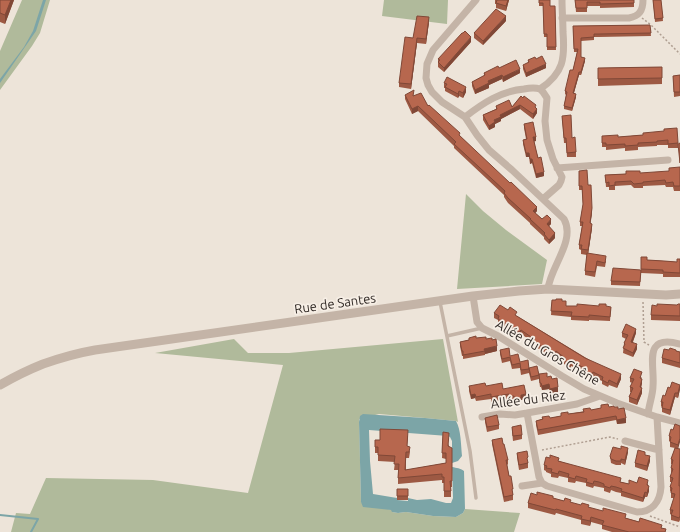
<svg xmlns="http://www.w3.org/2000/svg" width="680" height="532" viewBox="0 0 680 532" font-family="Ubuntu,sans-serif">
<rect width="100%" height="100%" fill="#ede4d9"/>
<!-- green -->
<path fill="#b0ba9b" d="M22,0H50L40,33L32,46L0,90V51Z
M384,0H448L447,24L382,16Z
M466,194L483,211L506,230L547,260L542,284L457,289Z
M234,339L248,353H289L443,339L458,422L456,421L425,418L379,414L359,419L361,502L392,510V512L398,513L406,512L433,516L456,517L463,513L465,509L520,513L514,532H11L16,513L30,514L46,478L153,480L248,493L283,365L155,353Z"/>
<!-- water -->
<path fill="#7ca5a7" d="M43,0H46L36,31L0,83V79L24,47L33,31Z
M363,414L425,418L456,421C461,429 461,446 462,456L458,461L452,463V441L450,437L448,436L369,430L370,461L373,494L397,498V500L408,501V498L417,500L431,499L446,503H451L453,498L452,467C457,468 460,468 464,471L465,509L463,513L456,517L433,516L406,512L398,513L392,512L391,510L363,507L361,502L359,422L360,416Z"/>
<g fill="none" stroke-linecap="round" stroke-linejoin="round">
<!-- stream -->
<path stroke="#7ca5a7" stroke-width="2" d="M0,515L38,519L31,532"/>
<!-- path -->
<path stroke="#af9e91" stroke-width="1.5" stroke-dasharray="2 2" stroke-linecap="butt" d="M642,18L651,25L680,54
M643,302L644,342L649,345
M542,450L610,437L618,439
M650,516L680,527"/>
<!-- service -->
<path stroke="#c4b4a7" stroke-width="3.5" d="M440,302L470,451L476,498
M447,336L482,328"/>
<!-- minor -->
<path stroke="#c4b4a7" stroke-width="7" d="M476,0L433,50L427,64L426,78L428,85L432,92L442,102L465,117L477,135L489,150L512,170L564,219C576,241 550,267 548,289
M562,18H629C639,16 643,11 643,0
M540,89L543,92L547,98L545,121L547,140L553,159L562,177L561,181L559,185L543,199
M540,89C564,73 565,58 563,32C563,21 562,11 562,0
M465,117C483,103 501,91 524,89C529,88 534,87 540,89
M557,168L668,160
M473,296L477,322L482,328L498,336L562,376L584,389L617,403L657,417L680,423
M527,413L539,477L542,483L547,486L637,512C652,512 660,502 661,487L657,417
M648,414C649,404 653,395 653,386C655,364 642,334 680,344
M482,417L500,414L515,415L527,413L577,404L600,396
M625,441L659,450
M522,486L542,483"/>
<!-- tertiary -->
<path stroke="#c4b4a7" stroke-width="9" d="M0,385C14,377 28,370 43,364C60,358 78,353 95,350L473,296L519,291L548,289L666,295L680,294"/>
</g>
<!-- wall -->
<path fill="#9d5943" d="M0,0H14L5,24L0,22Z
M495,0H509L506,11L496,8V4H495Z
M539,0L550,6H555L556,50H547V37H544L543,6H539Z
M575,0H634V7L600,8V6H587V12H576Z
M653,0H661L663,21L655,22Z
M506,21L483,45L474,38V33Z
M429,22L426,44L417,43L411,89L399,87V83L413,38Z
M650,25L651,36L599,37H594V40L581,41V57L585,61L581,75H579L577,82L574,93L576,97L572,111L564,109V106L566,95L565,94V91L573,70L577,52H574L573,26Z
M471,42L444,72L438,67V59Z
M536,59L546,68L526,77L523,69V65L528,63V60Z
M662,67V84L598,86V68Z
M499,68L520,73L503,82L502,79L489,85V88L475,94L472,86V82L484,76V73Z
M680,75V96L674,97L673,76Z
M444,83L466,92L463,98L459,96L458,98L445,91V88H444Z
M405,95L414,96L428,106L460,136L537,211L535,213L542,219L551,224L549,226L555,238L549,244L544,239V237L530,224V223L508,203L504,197V195L454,148V146L418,111L412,114L405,99Z
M521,96L536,108L537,113L533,119L520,109L501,119V121L495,124V127L489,130L483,120V115L496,109V106L512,107Z
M562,116L572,138L576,152V157H567L566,143H564Z
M524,124L536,141H534L538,158L544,176L536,178L532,163L530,164L529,157H526L523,144V140L526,139L524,128Z
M643,133L678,143V148H668V145H657V146L638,147V150L625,151V148L606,150V147H602V136L618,137L643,135Z
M579,171L588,185L592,213L590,223L592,228L588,254L606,261L605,267L597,266L595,277L585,275V271L587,255L581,254V250L579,249V245L582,226H580V222L583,205L582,190H579Z
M640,173L680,174V191H674L673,187H666L665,185L643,186V188H634L631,185L615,186V190H609V187H606L605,175Z
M641,257L647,260L664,261L677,262L680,259V277H663V274L641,273Z
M641,270L640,286L611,285V281Z
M552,300L562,301L566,306L611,307L610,321L589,320V321L571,320V317L551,315Z
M680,304V321L651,320V315L657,306L677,305Z
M494,313L517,316L621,379L617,388L609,385L608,387L602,384V381L593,377L591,379L585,376V373L571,366L570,368L564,364V361L556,356L554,359L533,345V342L521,334L519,337L498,323V320L494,318Z
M622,333H636L633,342L637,349L633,357L623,353L624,343L626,339L622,337Z
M476,338L486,339L492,340L497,351L485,354V355L463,359V356H462L460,346V342Z
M500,350L539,374L547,377L552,379L558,392L550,393L549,389L542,390L541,387H540L539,379L531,381L529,373L521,375L520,368L512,369L510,361L502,363L500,354Z
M669,350L680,352V368L662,363V358Z
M642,377L641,378L642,383L641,388L642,393L637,405L629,402V397L631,392H630V387L632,383L630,382V378Z
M680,385V389L678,398L675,397L670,415L662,412V407L661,406V402L670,388Z
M469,386H486L503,389L526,399L521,400V403L515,404L514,401L509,402V399L491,402V399L476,401L475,398L471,399L469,391Z
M609,407H614L618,409L626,423L617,424L616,420L538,435L536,425V421L542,419V417L550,418L561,416V413L568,414Z
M485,418L499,425V429L487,432L485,422Z
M680,426L678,449H680V520L679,522L671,520V514H670V510L674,498H671V492L670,491V487L672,482H670V477L672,473H671V468L672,464H671V459L675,448L670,447V441H669V436L673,430Z
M512,427L522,435V439L513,441L512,431Z
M443,432L449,446L452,457V487H451V497H444V483H442V480L398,484V470H394L395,462L378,461V453H375V440H380L408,436L407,446L410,452L409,458H406V470L446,463V459L442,458Z
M492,440L503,444L508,460V464L507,465L513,495V500L504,502L492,444Z
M628,452L625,465L621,463V465H616L611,463L610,456Z
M517,453L528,462V468L519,470L517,457Z
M645,455L650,461L647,471L635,467V463Z
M559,461L621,482L629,484L637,483L648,484V486L649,491L647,497H645L643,502L621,496V493L616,492L611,490L610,493L604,491V488L594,486L593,488L586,486V483L576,481L575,483L568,482V478L559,476L558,478L551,477V474L546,472V471L544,470V465Z
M397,489H408V500H397Z
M537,495L553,498L662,528L666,532H612L602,529V525L591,522L590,526L581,524V520L556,513L555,515L528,508V503Z"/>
<!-- shaded-wall -->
<path fill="#804837" d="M11,0H14L5,24V15Z
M508,0H509L506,11V6Z
M506,16V21L483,45V41Z
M429,17V22L426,44V39Z
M471,37V42L444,72V68Z
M417,38V43L411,89V84Z
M585,58V61L581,75V72Z
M546,64V68L526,77V73Z
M520,69V73L503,82V77Z
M579,72V75L573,96V93Z
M502,75V79L489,85V88L475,94V90L488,81Z
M466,87V92L463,98V93Z
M459,91V96L458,98V94Z
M576,94V97L572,111V108Z
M520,105V109L501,119V121L495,124V127L489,130V126L500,115Z
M418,106V111L412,114V109Z
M537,109V113L533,119V114Z
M533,137H536V141L533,142Z
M526,153H529V157H526Z
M530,159H532V163L530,164Z
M544,172V176L536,178V174Z
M537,207V211L533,216V211Z
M592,208V213L590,228V223Z
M551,219V224L547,228V224Z
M592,224V228L588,255V250Z
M555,233V238L549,244V240Z
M636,329V333L631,346V342Z
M521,330V334L519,337V332Z
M637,344V349L633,357V353Z
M497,346V351L485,354L484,349Z
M556,351V356L554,359V354Z
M571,361V366L570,368V364Z
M621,374V379L617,388V384Z
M642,379V383L640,392V387Z
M549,384V389L542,390V386Z
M680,385V389L678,398V393Z
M558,387V392L550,393V389Z
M642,388V393L637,405V400Z
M675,393V397L670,415V410Z
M475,394V398L471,399V395Z
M526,394V399L521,400V403L515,404V400L521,395Z
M626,418V423L617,424V420Z
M680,438V442L678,449V445Z
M628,448V452L625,465V460Z
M650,456V461L647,471V466Z
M649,486V491L647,497V493Z
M645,492V497L643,502V498Z
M591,517V522L590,526V521Z"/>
<!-- building -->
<path fill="#b7674e" stroke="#804837" d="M0,0H11L5,15L0,13Z
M497,0H508L506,6L496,3Z
M539,0H550V6H555L556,47H547V34H544L543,3H539Z
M575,0H634V3L600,4V2H587V8H576Z
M653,0H661L663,18L655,19Z
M496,9L506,16L483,41L474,33Z
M417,16L429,17L426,39L417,38L411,84L399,83L405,37L413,38Z
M650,25L651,33L599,34H594V37L581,38V57L585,58L581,72H579L573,93L576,94L572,108L564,106L567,92L565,91L570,70H573L578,49H574L573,26Z
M465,31L471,37L444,68L438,62L440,60L438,59L462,33H463Z
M542,56L546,64L526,73L523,65L529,62L528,60L535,57L536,59Z
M516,60L520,69L503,77L502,75L488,81L489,83L475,90L472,82L485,75L484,73L498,66L499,68Z
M662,67V78L598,79V68Z
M680,75V92H674L673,76Z
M447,77L466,87L463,93L459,91L458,94L445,87L447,84L444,83Z
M414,90L413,96L421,93L428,106L429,105L460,133L459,135L510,183L511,182L537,207L533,211L542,219L547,215L551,219L547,224L555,233L549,240L544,234L545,233L530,219H531L508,198L504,193L505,191L454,144L456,142L418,106L412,109L405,95Z
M521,96L523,98L524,96L536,105L535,107L537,109L533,114L520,105L500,115L501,117L494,120L495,122L489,126L483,115L497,109L496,106L509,100L512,107Z
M571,115L572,138L575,137L576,152L567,153L566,138H564L562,116Z
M533,122L536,137H533L536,150L538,158L541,157L544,172L536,174L532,159H530L529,153H526L523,140L527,139L524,124Z
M677,128L678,143L668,144V140L657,141V142L638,143V145L625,146V144L606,145V143H602V136L618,135V137L643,135V133L664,131V129Z
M680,143V163L678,144Z
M680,167V186H674L673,182L666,183L665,180L643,182V183L634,184L631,181L615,182V185L609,186V182L606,183L605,175L626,174V171H640V173L669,171V168Z
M587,170L588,185H591L592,208L590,223L592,224L588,250L581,249L582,245H579L583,222H580L583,204L582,186H579V171Z
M587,253L606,256L605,263L597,261L595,272L585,271Z
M641,257H647V260L664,261L677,262V259H680V273L663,272V270L641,269Z
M613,268L641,270L640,282L611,281Z
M556,299H562V301H566V306H577V304L599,306V304H606V306L611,307L610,317L589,315V317L571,316L572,312L551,311L552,300H556Z
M657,304L677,305L678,304H680V316L651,315L652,305L657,306Z
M500,305L508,310L510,307L517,312L515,315L585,358L621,374L617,384L609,380L608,383L602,380L603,377L593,372L591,375L585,372L586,369L571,361L570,364L564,360L565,358L556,351L554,354L533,341L534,339L521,330L519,332L498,319L499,316L494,313Z
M626,324L636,329L631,342L637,344L633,353L623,348L625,344L624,343L628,335L622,333Z
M476,336V338L486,337V339L492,338V340L496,339L497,346L484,349L485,351L463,355V351H462L460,342L469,340V338Z
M509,348L510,356L518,354L520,362L528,360L529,369L521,370L520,363L512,365L510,357L502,359L500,350Z
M670,348L676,350V351L680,352V363L662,358L664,349L669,350Z
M537,366L539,375L531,377L529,368Z
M634,369L642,372L640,378L642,379L640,387L642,388L637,400L629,397L633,388L630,387L634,379L630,378Z
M547,373V377L551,376L552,379L557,378L558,387L550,389L549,384L542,386L541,383H540L539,374Z
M672,382L680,385L678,393H675L670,410L662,408L663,402H661L663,395L665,396L668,387L670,388Z
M485,383L486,386L502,383L503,389L524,385L526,394L521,395V398L515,400L514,396L509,397V394L491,397V394L476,397L475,394L471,395L469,386Z
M608,404L609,407L614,406V407H618V409L624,408L626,418L617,420L616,416L538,430L536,421L543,419L542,417L549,416L550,418L561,416V413L568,412V414L584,412L583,409L590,408L591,410L601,408V405Z
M497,415L499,425L487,427L485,418Z
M675,424L680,426V438L678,445L670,442L671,437L669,436L671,429L673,430Z
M521,425L522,435L513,436L512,427Z
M380,429L408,430L407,446L410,447L409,452H406L405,470L446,463V453H442L443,432L449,433L448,446L452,448V481H450L451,491H444V477H442V474L398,478L399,464H394L395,456L378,455V447H375V440H380Z
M502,438L503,444H504L508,460H506L509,476H511L513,489H512L513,495L504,497L492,440Z
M621,446L628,448L625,460L621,459V461H616L611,459L610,456L613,447L621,449Z
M675,448L680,449L679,486H680V516L679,518L671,515L673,510H670L675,494L671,493L672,488L670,487L673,478L670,477L673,469L671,468L673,460L671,459Z
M638,450L645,452V455L650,456L647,466L635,463Z
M527,451L528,457L527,458L528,463L519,465L517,453Z
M550,455L559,458L558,461L621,478L620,482L629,484V480L637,483L639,477L648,480L647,485L649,486L647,493L645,492L643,498L621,491L622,489L616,487L611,486L610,488L604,486V484L599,482L594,481L593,484L586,482L587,479L576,476L575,479L568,477L569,474L559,471L558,474L551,472L552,469L546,468L547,466L544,465L546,457L550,458Z
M397,489H408V496H397Z
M537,492L553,496V498L564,501L565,498L571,500L570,502L581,505L582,503L589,505L588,507L603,511V508L626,514L625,518L639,522L640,518L662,525L661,528L666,529L665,532H629L602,525L604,521L591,517L590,521L581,519L582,516L556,509L555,510L528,503L531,493L537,495Z"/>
<g text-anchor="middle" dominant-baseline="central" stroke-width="3.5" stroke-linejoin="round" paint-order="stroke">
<!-- street labels -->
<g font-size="13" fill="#312a26" stroke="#f6eee5">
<text transform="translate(335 303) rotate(-8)">Rue de Santes</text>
<text transform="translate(548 352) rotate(30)">Allée du Gros Chêne</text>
<text transform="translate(528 399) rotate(-7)">Allée du Riez</text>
</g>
</g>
</svg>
